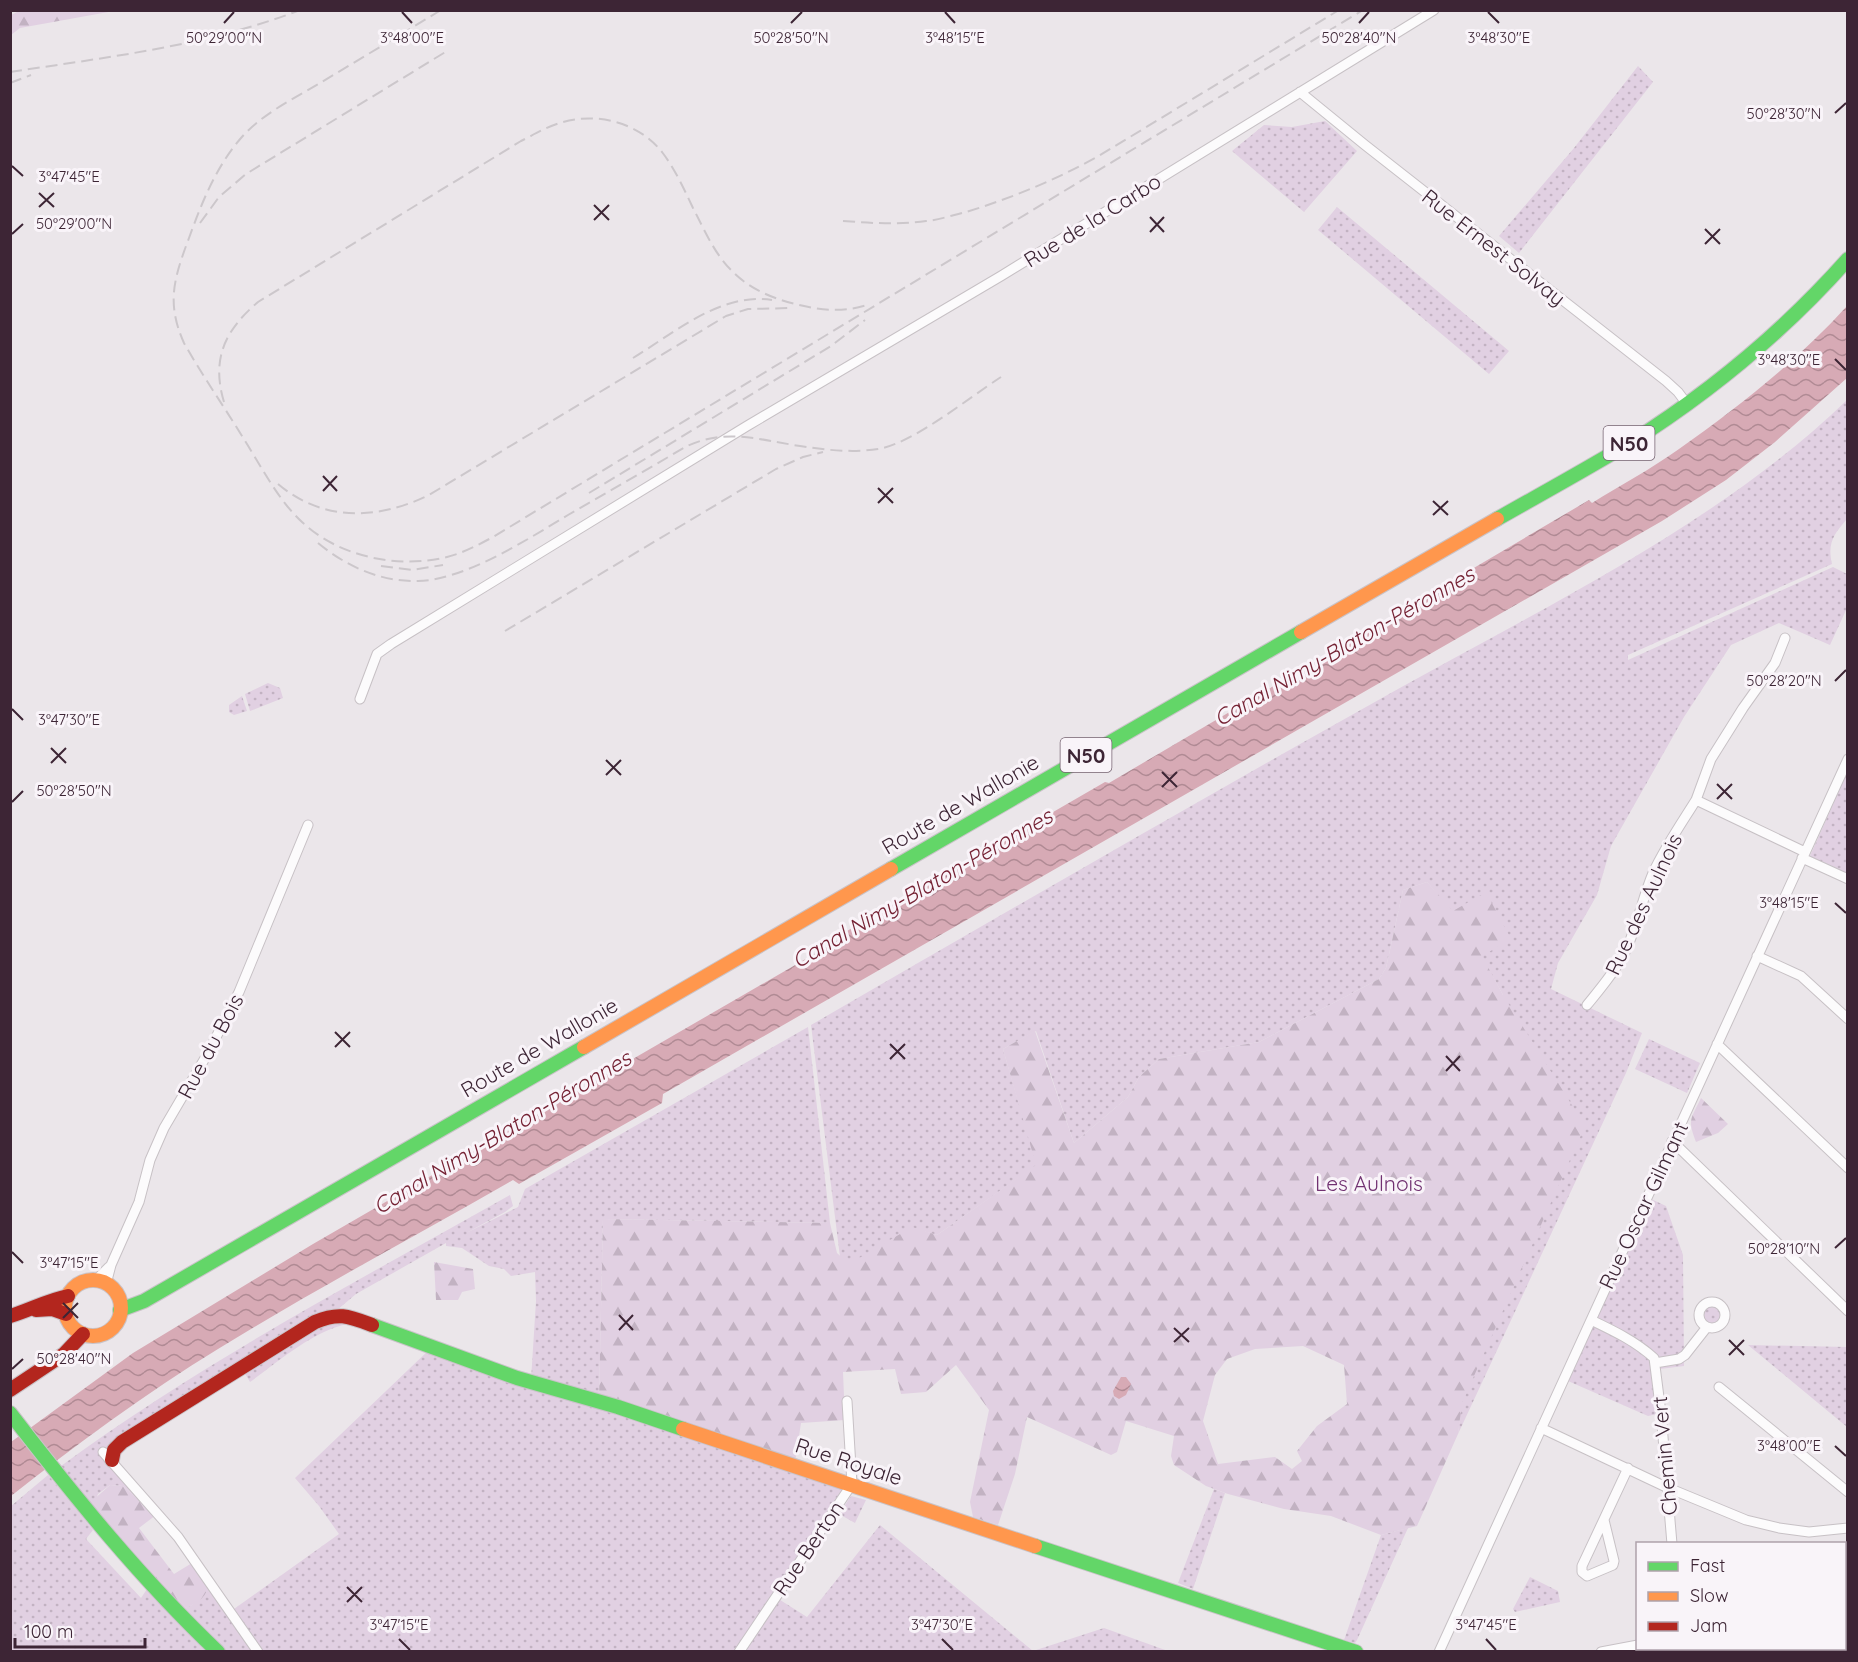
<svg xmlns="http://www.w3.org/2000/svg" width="1858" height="1662" viewBox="0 0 1858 1662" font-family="Quicksand,sans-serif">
<defs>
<pattern id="grass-dots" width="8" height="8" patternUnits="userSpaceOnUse" patternTransform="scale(1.5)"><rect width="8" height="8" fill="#e1d0e2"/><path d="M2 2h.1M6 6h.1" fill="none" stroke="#c2b2c2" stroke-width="1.8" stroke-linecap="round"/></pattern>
<pattern id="forest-firs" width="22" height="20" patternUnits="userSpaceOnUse" patternTransform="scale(1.5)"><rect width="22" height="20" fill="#e1d0e2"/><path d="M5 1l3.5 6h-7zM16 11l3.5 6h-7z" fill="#c2b2c2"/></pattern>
<pattern id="water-waves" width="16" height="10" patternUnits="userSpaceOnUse" patternTransform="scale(1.5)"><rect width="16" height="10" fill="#d7aab5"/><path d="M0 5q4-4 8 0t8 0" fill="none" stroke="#b08a94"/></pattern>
</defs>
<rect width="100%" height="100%" fill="#ebe6ea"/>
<!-- grass -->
<path fill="url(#grass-dots)" d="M1638,66L1653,82L1519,253L1499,236L1574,148Z
M1325,121L1357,151L1304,212L1232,151L1264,125L1292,127Z
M1337,207L1509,351L1489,374L1318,230Z
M1847,400V519C1834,534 1827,543 1832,564L1628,655V660L1833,567L1847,574V608L1830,645L1779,623L1731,645L1684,717L1611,846L1597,895L1558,963L1551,989L1642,1033L1626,1073L1458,1434L1503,995C1480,952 1459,919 1427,882L1403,890L1386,968L1379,979L1259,1042L1159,1059L1139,1077L1128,1097L1074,1143L1036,1031L1003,1049L1037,1165L937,1235L912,1228L849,1265L840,1257L811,1025C1006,912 1201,799 1398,689C1549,605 1722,521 1847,400Z
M268,683L280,688L283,698L250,711L245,694Z
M242,696L247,711L234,715L229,712V705Z
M1847,773V873L1810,856Z
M808,1027L830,1223L603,1219L599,1399L531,1380L536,1301L535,1272L511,1276L504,1269L489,1266L462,1248L446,1246V1243L356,1294L330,1316L122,1442L112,1461L156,1515L123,1486L110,1485L98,1494L93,1508L61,1466C202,1362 358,1281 510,1195L513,1206L505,1212L466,1233L518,1207L525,1189Z
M1649,1039L1700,1063L1687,1093L1635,1069Z
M1651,1199L1666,1206L1683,1255L1684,1366L1652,1370L1657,1414L1648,1416L1568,1381Z
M1702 1314a10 10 0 1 1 20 0a10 10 0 1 1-20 0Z
M349,1319L348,1324C314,1330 278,1362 250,1382L243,1370L323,1323Z
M1748,1345L1847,1347V1427Z
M431,1348L847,1485L735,1651H263L234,1609L339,1534L319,1506L295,1478Z
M48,1475L93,1530L86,1539L141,1598L147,1589L210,1652H11V1506Z
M1214,1489L1225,1493L1193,1589L1178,1583Z
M851,1496L866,1500L855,1523L839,1514Z
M880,1525L1033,1651L1104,1628L1168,1651L743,1652L777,1598L807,1617Z
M1408,1528L1357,1640L1355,1643L1344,1640L1381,1535Z
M1530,1577L1558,1591L1560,1602L1515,1612L1513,1609Z
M208,1587L252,1651H226L182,1609L192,1605Z"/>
<!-- forest -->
<path fill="url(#forest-firs)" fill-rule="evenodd" d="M21,10H114V11L20,28L11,35V15Z
M1427,882L1453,911L1486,892L1511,939L1482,956L1503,995L1585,1126L1462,1403L1458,1434L1417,1526L1381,1535L1331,1516L1284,1509L1228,1494L1206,1486L1174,1465L1171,1456L1174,1436L1126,1421L1117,1452L1111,1455L1027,1417L1015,1474L998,1525L973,1517L970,1502L989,1410L956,1365L926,1392L901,1394L895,1369L843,1372L845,1420L801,1423L795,1463L599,1399L603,1219L830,1223L837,1253L849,1264L912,1227L937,1235L1036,1165L1003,1049L1035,1031L1074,1143L1128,1097L1139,1077L1159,1059L1259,1042L1379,979L1386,968L1403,890ZM1303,1346L1344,1365L1347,1404L1317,1426L1297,1451L1302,1461L1292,1469L1275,1457L1218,1464L1203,1421L1215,1375L1227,1359L1255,1349Z
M1701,1098L1728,1124L1718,1133L1696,1142C1687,1119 1691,1119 1701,1098Z
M434,1262L473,1269L475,1289L462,1292L458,1300H436Z
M110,1485L123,1486L156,1515L139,1528L174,1574L192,1563L208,1587C205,1600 194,1605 182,1609L125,1547L93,1508L92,1501Z"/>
<!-- water -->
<path fill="url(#water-waves)" d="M1847,306V378L1775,442L1726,480L1662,521L663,1094L662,1103L519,1184L513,1180C415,1236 314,1290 218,1349C146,1393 77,1444 11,1496V1442L133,1353L313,1244L847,935V931L1105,782L1109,783L1589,500L1592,503C1621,485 1651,469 1679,449C1739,407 1798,360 1847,306Z
M1121,1377H1126L1131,1384L1126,1395L1119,1399L1114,1396L1113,1391Z"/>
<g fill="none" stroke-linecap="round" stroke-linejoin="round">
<defs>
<path id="street" d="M1300,92L1365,145L1666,381L1678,392L1687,404
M360,699L377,654L391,644L747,426L1001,276L1434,10
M1696,800L1711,759L1743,708L1775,663L1785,638
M1802,858L1848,879
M1757,956L1801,976L1848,1019
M1587,1005C1600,989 1613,974 1623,956C1636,932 1642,899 1653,873C1665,847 1681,824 1696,800L1805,852
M1717,1044L1848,1168
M1672,1141L1848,1311
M95,1281L109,1267
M106,1284L111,1265L139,1202L150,1160L164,1128L208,1053L239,992L308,825
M1699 1315a13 13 0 1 1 26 0a13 13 0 1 1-26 0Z
M1591,1320C1614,1331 1635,1341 1654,1358L1661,1413L1672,1544
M1655,1363L1679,1359L1685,1355L1707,1327
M1719,1387L1848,1492
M1541,1428L1666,1487L1746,1520L1779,1528L1809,1532L1848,1528
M103,1452L178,1537L258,1652
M1604,1520L1614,1561L1613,1565L1587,1576L1582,1572V1566L1628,1468
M1753,1648L1757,1652
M739,1652L852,1484L847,1401
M1439,1652L1848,759
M1601,1652L1638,1645"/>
<path id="fast" d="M1497,519C1541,494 1585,470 1628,444C1709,393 1785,330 1848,259
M891,869L1301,632
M120,1310L144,1301L584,1047
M372,1325L517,1378L618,1407L683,1429
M10,1413C75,1497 141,1579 218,1652
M1035,1546L1356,1652"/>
<path id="slow" d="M1301,632L1497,519
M584,1047L891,869
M65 1308a28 28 0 1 1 56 0a28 28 0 1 1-56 0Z
M683,1429L1035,1546"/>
<path id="jam" d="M36,1310L52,1309L66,1314
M10,1316C30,1310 48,1300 68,1296
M10,1390L64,1354L83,1334
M112,1460L114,1450L122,1442L315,1322C339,1312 348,1316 372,1325"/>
</defs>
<!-- street casing -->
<use href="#street" stroke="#c7c1c5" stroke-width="11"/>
<!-- fast casing -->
<use href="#fast" stroke="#c9c3c8" stroke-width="16"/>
<!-- slow casing -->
<use href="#slow" stroke="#c9c3c8" stroke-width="16"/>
<!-- jam casing -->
<use href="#jam" stroke="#c9c3c8" stroke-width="16"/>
<!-- street -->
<use href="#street" stroke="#fcfbfc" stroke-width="9"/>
<!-- fast -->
<use href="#fast" stroke="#63d668" stroke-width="14"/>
<!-- slow -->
<use href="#slow" stroke="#ff974d" stroke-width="14"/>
<!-- jam -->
<use href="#jam" stroke="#b3261e" stroke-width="14"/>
<!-- rail -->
<path stroke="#ccc7cb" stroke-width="2" stroke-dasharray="12 6" stroke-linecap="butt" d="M441,10C400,35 360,59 320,83C293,99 262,114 241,138C216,167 202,202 189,238C174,278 166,303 184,343C202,375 223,405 242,436C260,464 277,499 302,522C339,557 398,569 447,557C463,553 478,545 493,537L1363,10
M10,72C108,57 207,46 300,10
M10,83L31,75
M843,221C871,223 898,225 926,221C939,220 953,215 966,212C1012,198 1055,180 1097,157L1339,10
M200,223L219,197L246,174L447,51
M633,358C674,333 721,292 772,300
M224,402C211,359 225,330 258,302L521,141C535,134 548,126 563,122C598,112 639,123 662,152C675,169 684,189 693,208C704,229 714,253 731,270C748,288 771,298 795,304C819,310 842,313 867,305
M278,484C323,522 378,520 429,495L726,316L748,309L792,308
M589,493L831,346L865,320
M318,543C346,566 380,582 418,581C465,580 528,539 568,515C608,492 648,469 687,446C727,428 760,440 800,446C825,450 853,453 878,449C912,444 970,397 1001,377
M381,566L412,570L443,565
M505,631L776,469L803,457L823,452"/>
</g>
<!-- ticks -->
<path fill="none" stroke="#3d2535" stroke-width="2" d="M402,12L412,23M945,12L955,23M1488,12L1499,23M224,23L234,12M791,23L802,12M1359,23L1369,12M1835,113L1846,103M12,166L23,176M39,193L54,207M594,205L609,220M39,207L54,193M1150,217L1164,232M594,220L609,205M1705,229L1720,244M1150,232L1164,217M12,234L23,224M1705,244L1720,229M1835,359L1846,370M323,476L337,491M878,488L893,503M323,491L337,476M1433,501L1448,515M878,503L893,488M1433,515L1448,501M1835,681L1846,670M12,709L23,720M51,748L66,763M606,760L621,775M51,763L66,748M1162,772L1177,787M606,775L621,760M1717,784L1732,799M1162,787L1177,772M1717,799L1732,784M12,802L23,791M1835,903L1846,913M335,1032L350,1047M890,1044L905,1059M335,1047L350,1032M1446,1056L1460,1071M890,1059L905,1044M1446,1071L1460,1056M1835,1248L1846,1238M12,1252L23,1263M63,1303L78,1318M619,1315L633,1330M63,1318L78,1303M1174,1328L1189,1342M619,1330L633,1315M1729,1340L1744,1355M1174,1342L1189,1328M1729,1355L1744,1340M12,1369L23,1359M1835,1446L1846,1456M347,1587L362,1602M347,1602L362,1587M399,1639L410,1650M942,1639L953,1650M1486,1639L1496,1650"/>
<g text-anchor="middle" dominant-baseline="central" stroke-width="6" stroke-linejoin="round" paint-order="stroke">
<!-- shield labels -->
<g fill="#f9f4f9" stroke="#756370" stroke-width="1.5">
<rect x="1603.5" y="426" width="51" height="34" rx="4.5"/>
<rect x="1060.5" y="738" width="51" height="34" rx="4.5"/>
</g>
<g font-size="20" font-weight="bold" fill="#3d2535">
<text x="1629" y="443">N50</text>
<text x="1086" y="755">N50</text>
</g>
<!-- street labels -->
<g font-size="21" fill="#3d2535" stroke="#f9f4f9">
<text transform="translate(1092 220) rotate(-32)">Rue de la Carbo</text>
<text transform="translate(1494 247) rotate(38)">Rue Ernest Solvay</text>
<text transform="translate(960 804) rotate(-30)">Route de Wallonie</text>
<text transform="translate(1643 904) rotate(-65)">Rue des Aulnois</text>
<text transform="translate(210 1046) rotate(-62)">Rue du Bois</text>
<text transform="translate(539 1047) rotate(-30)">Route de Wallonie</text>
<text transform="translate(1643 1205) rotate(-65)">Rue Oscar Gilmant</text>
<text transform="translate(1664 1456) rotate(-95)">Chemin Vert</text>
<text transform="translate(849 1461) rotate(18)">Rue Royale</text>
<text transform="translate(808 1548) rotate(-56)">Rue Berton</text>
</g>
<!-- park labels -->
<g font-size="21" fill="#713171" stroke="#f9f4f9">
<text x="1369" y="1183">Les Aulnois</text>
</g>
<!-- water labels -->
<g font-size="22" font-style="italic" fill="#752234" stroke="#f9f4f9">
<text transform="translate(1344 646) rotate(-30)">Canal Nimy-Blaton-Péronnes</text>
<text transform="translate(922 888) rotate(-30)">Canal Nimy-Blaton-Péronnes</text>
<text transform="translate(502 1132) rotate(-31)">Canal Nimy-Blaton-Péronnes</text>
</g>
</g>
<g font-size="15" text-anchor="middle" fill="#3d2535" stroke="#f9f4f9" stroke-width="6" stroke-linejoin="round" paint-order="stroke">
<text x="412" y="43">3°48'00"E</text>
<text x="955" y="43">3°48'15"E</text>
<text x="224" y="43">50°29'00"N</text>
<text x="791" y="43">50°28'50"N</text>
<text x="1359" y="43">50°28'40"N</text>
<text x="1499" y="43">3°48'30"E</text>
<text x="1784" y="119">50°28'30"N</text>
<text x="69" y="182">3°47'45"E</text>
<text x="74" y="229">50°29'00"N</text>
<text x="1789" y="365">3°48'30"E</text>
<text x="1784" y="686">50°28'20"N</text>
<text x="69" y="725">3°47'30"E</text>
<text x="74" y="796">50°28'50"N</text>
<text x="1789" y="908">3°48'15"E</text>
<text x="1784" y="1254">50°28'10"N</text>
<text x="69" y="1268">3°47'15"E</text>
<text x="74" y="1364">50°28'40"N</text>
<text x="1789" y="1451">3°48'00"E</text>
<text x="399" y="1630">3°47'15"E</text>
<text x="942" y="1630">3°47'30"E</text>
<text x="1486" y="1630">3°47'45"E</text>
</g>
<!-- border -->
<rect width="1858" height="1662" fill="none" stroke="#3d2535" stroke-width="24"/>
<!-- legend -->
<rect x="1636" y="1542" width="210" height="108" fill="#f9f4f9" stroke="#aea1ab" stroke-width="1.5"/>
<rect x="1648" y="1562" width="30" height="9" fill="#63d668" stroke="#aea1ab" stroke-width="1.5"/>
<text x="1690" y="1572" font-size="18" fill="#3d2535">Fast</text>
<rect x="1648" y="1592" width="30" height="9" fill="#ff974d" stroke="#aea1ab" stroke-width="1.5"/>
<text x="1690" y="1602" font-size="18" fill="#3d2535">Slow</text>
<rect x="1648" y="1622" width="30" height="9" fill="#b3261e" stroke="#aea1ab" stroke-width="1.5"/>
<text x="1690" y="1632" font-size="18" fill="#3d2535">Jam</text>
<!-- scale -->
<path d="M15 1638v9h130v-9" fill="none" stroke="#3d2535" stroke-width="3"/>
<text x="24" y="1638" font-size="18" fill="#3d2535" stroke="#f9f4f9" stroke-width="4.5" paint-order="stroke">100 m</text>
</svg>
